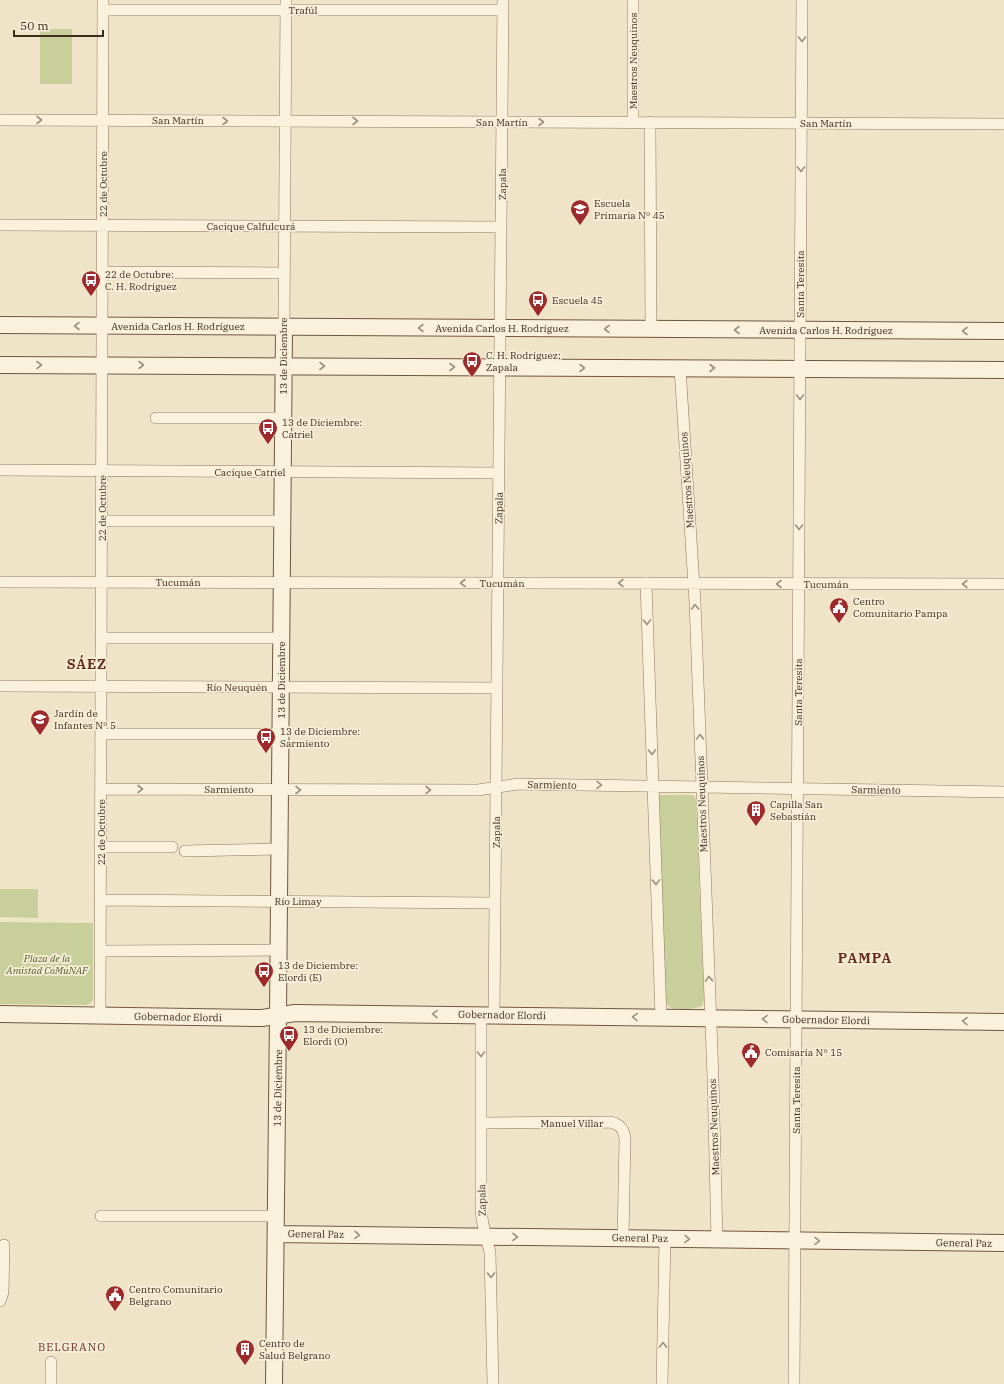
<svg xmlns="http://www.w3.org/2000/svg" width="1004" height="1384" viewBox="0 0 1004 1384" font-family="'IBM Plex Serif',serif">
<rect width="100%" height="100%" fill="#f0e4c8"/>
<!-- green -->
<path fill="#c9cf9b" d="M40,29H72V84H40Z
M660,795H691L694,796L696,799L704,1000L702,1006C697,1009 675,1011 670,1007C668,1006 667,1004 666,1002L658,797Z
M0,889H38V918L0,917Z
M0,922L93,923V999L91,1003L86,1005L0,1004Z"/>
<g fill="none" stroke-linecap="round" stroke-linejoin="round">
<defs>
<path id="street" d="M633,0V122
M103,10H503
M0,120L1004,124
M650,122L651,329
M0,225L501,227
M103,272L284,273
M284,327L286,0
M680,368L695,602L713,1078L717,1239
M156,418H283
M0,470L499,473
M102,521H282
M0,582L1004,584
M646,583L661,1017
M102,638H281
M0,686L497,688
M101,734H281
M101,789L478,790L518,784L1004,792
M101,847H172
M185,851L280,849
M101,900L495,903
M101,951L279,950
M481,1015V1212L483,1224L490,1253L493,1384
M494,1015L503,0
M100,1016L103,0
M481,1123L610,1122C620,1124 624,1129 625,1139L623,1238
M101,1216H276
M0,1301L3,1292L4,1245
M51,1384V1362
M662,1384L665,1239
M794,1384L802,0"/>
<path id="secondary" d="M0,325L1004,331
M0,365L1004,370
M0,1014L262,1018L295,1013L1004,1022
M276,1234L1004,1243
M274,1384L278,1015L284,327"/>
</defs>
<!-- street casing -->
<use href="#street" stroke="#8d765c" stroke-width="12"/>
<!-- secondary casing -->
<use href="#secondary" stroke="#6f573f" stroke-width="18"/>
<!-- street -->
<use href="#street" stroke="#faf1dc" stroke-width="11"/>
<!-- secondary -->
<use href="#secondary" stroke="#faf1dc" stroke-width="16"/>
</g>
<!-- one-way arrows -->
<defs><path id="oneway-chevron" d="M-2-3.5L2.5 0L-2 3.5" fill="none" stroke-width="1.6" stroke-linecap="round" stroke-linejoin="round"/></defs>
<g stroke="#9c907e">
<use href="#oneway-chevron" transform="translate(802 39) rotate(90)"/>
<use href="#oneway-chevron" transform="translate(39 120)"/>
<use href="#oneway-chevron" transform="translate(225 121)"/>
<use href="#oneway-chevron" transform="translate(355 121)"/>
<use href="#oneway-chevron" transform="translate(541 122)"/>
<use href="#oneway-chevron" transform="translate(801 169) rotate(90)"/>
<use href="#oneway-chevron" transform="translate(77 326) rotate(-180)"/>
<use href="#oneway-chevron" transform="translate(421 328) rotate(-180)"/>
<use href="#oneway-chevron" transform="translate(607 329) rotate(-180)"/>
<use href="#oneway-chevron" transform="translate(737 330) rotate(-180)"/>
<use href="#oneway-chevron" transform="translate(965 331) rotate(-180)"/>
<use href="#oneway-chevron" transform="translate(39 365)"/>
<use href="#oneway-chevron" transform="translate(141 365)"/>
<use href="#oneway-chevron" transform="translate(322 366)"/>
<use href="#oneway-chevron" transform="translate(452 367)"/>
<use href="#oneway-chevron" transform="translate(582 368)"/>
<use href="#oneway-chevron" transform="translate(712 368)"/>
<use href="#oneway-chevron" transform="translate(800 397) rotate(90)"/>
<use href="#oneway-chevron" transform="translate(799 527) rotate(90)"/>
<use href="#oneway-chevron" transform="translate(463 583) rotate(-180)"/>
<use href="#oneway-chevron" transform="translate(621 583) rotate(-180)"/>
<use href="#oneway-chevron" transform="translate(779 584) rotate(-180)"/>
<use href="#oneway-chevron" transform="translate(965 584) rotate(-180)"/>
<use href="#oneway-chevron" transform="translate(695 607) rotate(-92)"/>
<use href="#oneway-chevron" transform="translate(647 622) rotate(88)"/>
<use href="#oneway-chevron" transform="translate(700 737) rotate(-92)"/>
<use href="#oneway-chevron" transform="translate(652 752) rotate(88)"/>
<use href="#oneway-chevron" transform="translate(599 785) rotate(1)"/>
<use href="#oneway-chevron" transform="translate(140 789)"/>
<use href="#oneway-chevron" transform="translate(298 790)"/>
<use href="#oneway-chevron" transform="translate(428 790)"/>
<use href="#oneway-chevron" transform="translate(656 882) rotate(88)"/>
<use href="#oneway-chevron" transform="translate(709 979) rotate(-92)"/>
<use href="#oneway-chevron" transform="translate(435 1014) rotate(-179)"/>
<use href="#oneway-chevron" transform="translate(635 1017) rotate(-179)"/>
<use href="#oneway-chevron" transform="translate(765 1019) rotate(-179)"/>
<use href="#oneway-chevron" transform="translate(965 1021) rotate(-179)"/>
<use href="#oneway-chevron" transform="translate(481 1054) rotate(90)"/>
<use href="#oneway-chevron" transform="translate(357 1235) rotate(1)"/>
<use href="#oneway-chevron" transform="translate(515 1237) rotate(1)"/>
<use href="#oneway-chevron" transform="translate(687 1239) rotate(1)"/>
<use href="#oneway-chevron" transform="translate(817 1241) rotate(1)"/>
<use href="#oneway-chevron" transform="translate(491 1275) rotate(89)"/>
<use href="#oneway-chevron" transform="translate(663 1345) rotate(-89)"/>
</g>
<!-- icons -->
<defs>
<symbol id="school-pin" viewBox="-11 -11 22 30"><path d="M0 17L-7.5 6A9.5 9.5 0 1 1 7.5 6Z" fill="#9e2a2b" stroke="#f7eed8"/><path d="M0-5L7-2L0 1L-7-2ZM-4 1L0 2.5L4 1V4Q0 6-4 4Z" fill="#fff"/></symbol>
<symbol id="bus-pin" viewBox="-11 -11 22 30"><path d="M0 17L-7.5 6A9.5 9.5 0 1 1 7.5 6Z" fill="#9e2a2b" stroke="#f7eed8"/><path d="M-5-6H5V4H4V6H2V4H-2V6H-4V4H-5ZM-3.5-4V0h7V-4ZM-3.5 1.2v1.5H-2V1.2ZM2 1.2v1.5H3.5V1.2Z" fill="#fff"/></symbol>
<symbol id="civic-pin" viewBox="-11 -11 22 30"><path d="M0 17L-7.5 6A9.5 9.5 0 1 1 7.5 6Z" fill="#9e2a2b" stroke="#f7eed8"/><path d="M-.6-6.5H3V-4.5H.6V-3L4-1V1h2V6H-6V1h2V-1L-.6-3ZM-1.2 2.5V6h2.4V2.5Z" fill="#fff"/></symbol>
<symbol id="building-pin" viewBox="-11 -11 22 30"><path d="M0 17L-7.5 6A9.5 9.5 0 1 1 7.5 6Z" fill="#9e2a2b" stroke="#f7eed8"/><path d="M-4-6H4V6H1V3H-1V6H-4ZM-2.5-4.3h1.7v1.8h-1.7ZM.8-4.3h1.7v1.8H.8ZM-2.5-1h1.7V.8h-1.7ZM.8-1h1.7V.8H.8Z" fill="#fff"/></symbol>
</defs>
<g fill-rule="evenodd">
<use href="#school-pin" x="569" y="198" width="22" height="30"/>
<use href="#bus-pin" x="80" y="269" width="22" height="30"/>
<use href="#bus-pin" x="527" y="289" width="22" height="30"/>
<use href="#bus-pin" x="461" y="350" width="22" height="30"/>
<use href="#bus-pin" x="257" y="417" width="22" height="30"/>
<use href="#civic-pin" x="828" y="596" width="22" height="30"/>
<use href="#school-pin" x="29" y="708" width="22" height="30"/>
<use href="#bus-pin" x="255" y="726" width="22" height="30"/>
<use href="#building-pin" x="745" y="799" width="22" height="30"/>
<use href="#bus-pin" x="253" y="960" width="22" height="30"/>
<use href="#bus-pin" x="278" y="1024" width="22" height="30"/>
<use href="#civic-pin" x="740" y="1041" width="22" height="30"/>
<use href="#civic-pin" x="104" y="1284" width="22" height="30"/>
<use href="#building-pin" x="234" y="1338" width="22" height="30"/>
</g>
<g text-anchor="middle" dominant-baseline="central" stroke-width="3.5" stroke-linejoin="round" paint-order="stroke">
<!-- street labels -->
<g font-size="10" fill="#3d2e20" stroke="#f7eed8">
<text x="303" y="10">Trafúl</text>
<text transform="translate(633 61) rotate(-90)">Maestros Neuquinos</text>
<text x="178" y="120">San Martín</text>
<text x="502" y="122">San Martín</text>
<text x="826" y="123">San Martín</text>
<text transform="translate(103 184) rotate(-90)">22 de Octubre</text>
<text transform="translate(502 184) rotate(-90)">Zapala</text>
<text x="251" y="226">Cacique Calfulcurá</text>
<text transform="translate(800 284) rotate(-90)">Santa Teresita</text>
<text x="178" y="326">Avenida Carlos H. Rodríguez</text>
<text x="502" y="328">Avenida Carlos H. Rodríguez</text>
<text x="826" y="330">Avenida Carlos H. Rodríguez</text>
<text transform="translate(283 356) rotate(-90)">13 de Diciembre</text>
<text x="250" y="472">Cacique Catriel</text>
<text transform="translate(687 480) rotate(-94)">Maestros Neuquinos</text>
<text transform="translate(102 508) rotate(-90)">22 de Octubre</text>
<text transform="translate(499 508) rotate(-89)">Zapala</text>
<text x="178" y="582">Tucumán</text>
<text x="502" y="583">Tucumán</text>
<text x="826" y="584">Tucumán</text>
<text transform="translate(281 680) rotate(-90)">13 de Diciembre</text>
<text x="237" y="687">Río Neuquén</text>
<text transform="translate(798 692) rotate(-90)">Santa Teresita</text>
<text transform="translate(552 785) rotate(1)">Sarmiento</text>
<text x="229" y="789">Sarmiento</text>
<text transform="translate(876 790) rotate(1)">Sarmiento</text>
<text transform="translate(702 804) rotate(-92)">Maestros Neuquinos</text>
<text transform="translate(101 832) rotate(-90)">22 de Octubre</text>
<text transform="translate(496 832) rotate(-90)">Zapala</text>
<text x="298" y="901">Río Limay</text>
<text transform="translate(502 1015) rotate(1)">Gobernador Elordi</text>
<text transform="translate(178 1017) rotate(1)">Gobernador Elordi</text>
<text transform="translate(826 1020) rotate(1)">Gobernador Elordi</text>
<text transform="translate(278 1088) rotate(-89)">13 de Diciembre</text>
<text transform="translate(796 1100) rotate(-90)">Santa Teresita</text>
<text x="572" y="1123">Manuel Villar</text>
<text transform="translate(714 1127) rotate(-92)">Maestros Neuquinos</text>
<text transform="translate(482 1200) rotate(-91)">Zapala</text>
<text transform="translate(316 1234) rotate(1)">General Paz</text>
<text transform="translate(640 1238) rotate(1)">General Paz</text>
<text transform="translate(964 1243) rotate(1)">General Paz</text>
</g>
<!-- poi labels -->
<g font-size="10" fill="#3d2e20" stroke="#f7eed8" text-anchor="start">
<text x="594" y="203">Escuela<tspan x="594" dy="12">Primaria N° 45</tspan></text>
<text x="105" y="274">22 de Octubre:<tspan x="105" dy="12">C. H. Rodríguez</tspan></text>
<text x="552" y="300">Escuela 45</text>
<text x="486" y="355">C. H. Rodríguez:<tspan x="486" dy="12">Zapala</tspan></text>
<text x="282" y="422">13 de Diciembre:<tspan x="282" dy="12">Catriel</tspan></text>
<text x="853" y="601">Centro<tspan x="853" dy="12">Comunitario Pampa</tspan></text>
<text x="54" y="713">Jardín de<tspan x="54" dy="12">Infantes N° 5</tspan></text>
<text x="280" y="731">13 de Diciembre:<tspan x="280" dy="12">Sarmiento</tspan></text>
<text x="770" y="804">Capilla San<tspan x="770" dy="12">Sebastián</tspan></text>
<text x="278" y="965">13 de Diciembre:<tspan x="278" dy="12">Elordi (E)</tspan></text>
<text x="303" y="1029">13 de Diciembre:<tspan x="303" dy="12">Elordi (O)</tspan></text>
<text x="765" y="1052">Comisaría N° 15</text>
<text x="129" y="1289">Centro Comunitario<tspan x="129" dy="12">Belgrano</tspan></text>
<text x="259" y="1343">Centro de<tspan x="259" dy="12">Salud Belgrano</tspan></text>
</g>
<!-- park labels -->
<g font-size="10" font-style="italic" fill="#4d5a26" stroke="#f7eed8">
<text x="47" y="958">Plaza de la<tspan x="47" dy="12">Amistad CoMuNAF</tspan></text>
</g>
<!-- neighbourhood labels -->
<g font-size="11" letter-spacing="1" fill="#6b2e1e" stroke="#f7eed8">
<text x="72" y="1347">BELGRANO</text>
</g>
<!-- district labels -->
<g font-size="14" font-weight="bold" letter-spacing="1" fill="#6b2e1e" stroke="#f7eed8">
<text x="87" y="664">SÁEZ</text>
<text x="865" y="958">PAMPA</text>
</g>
</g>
<!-- scale -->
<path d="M14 30v6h89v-6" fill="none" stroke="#3d2e20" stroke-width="2"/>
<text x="20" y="30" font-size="12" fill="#3d2e20" stroke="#f7eed8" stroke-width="3" paint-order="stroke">50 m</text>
</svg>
